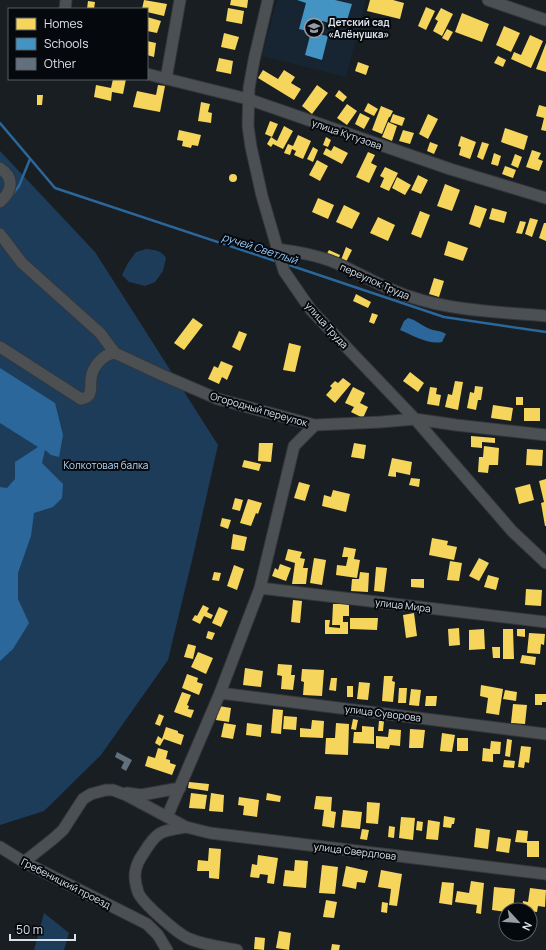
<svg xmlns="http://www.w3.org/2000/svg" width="546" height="950" viewBox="0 0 546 950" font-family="Manrope,sans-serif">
<rect width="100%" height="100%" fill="#191e23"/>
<!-- built -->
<path fill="#172431" d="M277,0H366L346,77L262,56Z"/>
<!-- green -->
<path fill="#1c3c59" d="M0,151L95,252L218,445L193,556L168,660L101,755L44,811L0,825Z
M146,249C155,250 161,250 166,258L163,271L155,282L145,286L129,282L122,275L128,263L136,252Z
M44,913L69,933L64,950H34Z"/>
<!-- water -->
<path fill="#2b679a" d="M408,318C417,320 423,327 433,330C438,331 441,331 446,334L442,342C429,345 412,335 400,330L404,321Z
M0,368L55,403L63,435L59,457L51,455L45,450L42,463L63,484L62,498L53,507L34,513L31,536L18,573V599L29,623L13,649L0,661V487L7,488L15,479V462L38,447L0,423Z"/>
<!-- homes -->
<path fill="#f6d55c" d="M144,0L167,4L164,16L147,12V9H142Z
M231,0H248L247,8L230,5Z
M370,0H393L404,3L400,19L367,11Z
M88,1L95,2L94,9H87Z
M426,7L435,11L426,30L418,26Z
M228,8L244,11L242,24L226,21Z
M441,8L453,14L442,36L433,31L438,21L435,19Z
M462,13L489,24L482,42L455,32Z
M147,17L161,21L157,33L147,31Z
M504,26L520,33L511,52L496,45Z
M447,29L453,32L448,41L442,38Z
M224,33L239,37L235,50L221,47Z
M530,35L543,41L531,68L511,59L514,52L521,55Z
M147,41L156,43L154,57L147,55Z
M546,43V72L536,69Z
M498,56L506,60L503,67L494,63Z
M219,58L233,61L231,74L216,71Z
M358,62L369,66L366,75L355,71Z
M263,70L278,79L284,70L295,77L291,83L301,89L294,100L258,78Z
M113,79H126L123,94L112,92L111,101L94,97L96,85L111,88Z
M158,85L165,86L160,112L133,107L137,91L156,95Z
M317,85L328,93L312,114L302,106Z
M339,90L347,97L343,102L335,96Z
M37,95H43L42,105H37Z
M201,102L210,104L208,112L212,113L211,123L198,121Z
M368,103L378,109L374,116L364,111Z
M347,104L357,111L347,125L337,118Z
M539,105L546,107V131L541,130L544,118L536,116Z
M381,106L393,111L390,117H389L382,134L372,130Z
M360,113L370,118L364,129L355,124Z
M393,114L405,118L402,126L390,122Z
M428,114L438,119L428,139L419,134Z
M270,121L278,124L272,137L265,134Z
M388,122L397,126L392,141L382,137Z
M284,126L293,131L283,149L273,144L271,147L267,144L271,137L277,141Z
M505,128L528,136L524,150L501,142Z
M179,130L201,135L198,146L192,145L191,148L182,146L183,141L177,140Z
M403,130L414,133L410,144L399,141Z
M298,135L311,141L303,159L294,155L296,151L292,149L290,155L284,153L288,144L293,146Z
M461,136L476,142L470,159L459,155L461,147L458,146Z
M326,137L331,140L328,147L323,145Z
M430,142L438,145L434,154L427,151Z
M482,142L489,144L483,160L477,157Z
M334,146L348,153L342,164L323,154L326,148L331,151Z
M313,147L318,150L313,162L307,159Z
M532,150L541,153L538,159L543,161L539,171L526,167Z
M368,152L375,155L371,163L377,166L369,183L356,177Z
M494,153L501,156L498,166L491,164Z
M515,154L522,157L518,168L511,165Z
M317,160L328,166L320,181L309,175Z
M505,166L516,170L513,178L502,174Z
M385,167L398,173L389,191L380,187L384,178L380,176Z
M229 178a4 4 0 1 1 8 0a4 4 0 1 1-8 0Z
M418,175L428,180L421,194L411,190Z
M397,177L411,185L405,195L392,188Z
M445,184L460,190L452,211L437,206Z
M318,198L334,205L328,219L312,212Z
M344,205L360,213L352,229L336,222Z
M475,205L487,209L480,228L469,224Z
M492,208L507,212L504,223L489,219Z
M420,211L430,215L421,238L411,234Z
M378,217L395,225L388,241L370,233Z
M530,218L538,220L532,237L525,234Z
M520,221L526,222L522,234L516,233Z
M544,223H546V241L539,238Z
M448,241L468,248L463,261L444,255Z
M346,247L352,250L346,262L341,260Z
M329,250L340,255L338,260L326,255Z
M434,278L444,281L439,297L429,294Z
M356,294L371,302L368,308L353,301Z
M372,313L378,315L374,324L369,322Z
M193,318L203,325L184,350L174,343Z
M239,331L247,334L240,351L232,347Z
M289,343L301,346L295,372L283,370Z
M221,361L233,366L227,380L222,377L219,384L208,379L214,366L218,368Z
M410,372L424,383L418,392L403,381Z
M343,378L351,384L335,403L326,395L332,388L330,386L335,381L338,383Z
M455,381L463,382L458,410L445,407L448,394L452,395Z
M475,386L483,387L481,400H478L476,410L467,408L470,392L474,393Z
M353,387L365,393L360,403L368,407L363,418L351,412L354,407L345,403Z
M430,387L437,388L436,394L441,395L439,406L427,404Z
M516,397H523V405H516Z
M493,405L513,408L511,421L491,418Z
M524,408H540V421H524Z
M471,436L495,438V443L482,442V448L471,447Z
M259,443H273L271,462L258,461Z
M354,443L366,445L364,459L351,457Z
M484,446L499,448L498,465H489L488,473L478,472L479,457H483Z
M527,449L543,450L542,466L526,465Z
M392,458L412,462L410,475L396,472V477L388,476Z
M244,460L261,464L259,471L242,467Z
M411,478L420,479L419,487L409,485Z
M546,479V526H545L541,503L544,502L539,481Z
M299,482L310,485L305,501L294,498Z
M530,484L534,500L519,504L515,488Z
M333,490L350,494L346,512L322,506L324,495L331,497Z
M235,498L243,500L240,511L232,509Z
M248,499L262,503L258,514L256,513L251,526L240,523Z
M222,518L231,520L228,529L220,526Z
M233,534L247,537L244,551L231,549Z
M432,538L448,541L447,545L457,547L454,560L429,555Z
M344,547L356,549L354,559L360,560L357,578L336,575L337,565L346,566L348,557H342Z
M288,549L302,552L300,558L305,559L303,568H308L306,584H292L295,563L285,560Z
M314,558L326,560L322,585L310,583Z
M479,558L489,563L479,581L469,576Z
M450,561L462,563L459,581L447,580Z
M280,564L291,568L286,581L272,576L275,568L278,570Z
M234,565L244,569L237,590L227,586Z
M376,567L387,568L384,592L374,591Z
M214,572L221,573L219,581L212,580Z
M360,572L369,573L368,592L351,591L352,579H359Z
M488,575L499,578L496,590L484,587Z
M411,579H424V588L411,587Z
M526,589L542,590L541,606L525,605Z
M293,600L302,601L300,623L291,622Z
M333,604H349V616H343V622H348V634H325V620H330L329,627L340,628V625H332Z
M203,605L209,608L207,612L213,615L211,619L204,616L200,624L192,620L195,615L197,616Z
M219,607L228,611L221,627L212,623Z
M414,613L417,636L406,638L403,615Z
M350,618H378L377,630L350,629Z
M459,628L460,645L449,646L448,629Z
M484,629L485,649L469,650V630Z
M503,629H513L514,659H503Z
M517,629H525V637L517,636Z
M208,631L215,633L212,640L206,638Z
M529,633L545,634L544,645L541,644L540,654L527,653Z
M188,644L196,646L193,659L184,657Z
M492,647H500V658H493Z
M198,652L213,658L206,674L191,667Z
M522,655L536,657L535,665L520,663Z
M278,664L292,665L291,675H295L293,690L281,689L282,676L277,675Z
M245,668L263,671L261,687L243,685Z
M302,669L324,670L322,696L303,695L304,682L301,681Z
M187,674L198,678L197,682L203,684L199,695L182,688Z
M384,676H393L392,681L395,682L393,702L382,701Z
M331,678H337L336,691L329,690Z
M359,682L370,683L368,700L357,699Z
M481,685L503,689L499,715L486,713L488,698L480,696Z
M347,686H353V697H347Z
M399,688H407L406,703H398Z
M411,689L421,690L419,706L409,705Z
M505,690L517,692L516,701L503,699Z
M182,692L191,695L187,705L189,706L188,709L194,710L191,718L174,712Z
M535,694H546V702H542V705H535Z
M426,696H437L436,706H425Z
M513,704L527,705L525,724L511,723Z
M219,706L231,708L229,722L216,720Z
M273,709L283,710L281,734L271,733Z
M159,714L164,716L160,726L155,724Z
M284,716L297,717L296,730L283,729Z
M353,719L358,720L356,730L351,729Z
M312,720L324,721L323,738L300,737V728L311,729Z
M379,721H384L383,731H378Z
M224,723L236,725L233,739L221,737Z
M247,723L262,725L261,737L246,735Z
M336,723L349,724L348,755L325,754L326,738H335Z
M362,726L374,727V744L353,743L354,732H362Z
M166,727L178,731V733L184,735L181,745L164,739L160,746L155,743L158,736L162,739Z
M389,729L401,730L400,746L390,745L389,749L376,748V736L388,737Z
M410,729L425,730L423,748H409Z
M442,733L455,735L452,752L440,751Z
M457,738H468V751H457Z
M507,739L512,740L510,757L505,756Z
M491,741L501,742L500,754H493V762L482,761L483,748L490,749Z
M521,746L531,747L529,763L525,762L524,768L518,767Z
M158,748L168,751L166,759L170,760V763L176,765L172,775L145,766L148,756L155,758Z
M504,760L515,761L514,768L503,767Z
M189,782L209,784L208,791L188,788Z
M191,793L207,795L205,809L189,808Z
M211,793L224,795L223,812L209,811Z
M267,793L281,796L280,802L266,800Z
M316,796L332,797L331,811L336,812L334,828L322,826L324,810L314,809Z
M239,797L259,800L257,817L243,815L244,806L238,805Z
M367,802L380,803L378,824L366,823Z
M343,810L362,812L360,829L341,827Z
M444,816L455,818L454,824H452L451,828L443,827Z
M401,817L415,818L413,840L399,838Z
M428,820L440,822L438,840L426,839Z
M417,821L423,822L422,831L416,830Z
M389,826L395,827L394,838L388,837Z
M476,828L490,830L488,849L474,847Z
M362,829L369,830L367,840L360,839Z
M517,830L528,831L527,841H539V857H527V843L515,842Z
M498,837L511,839L509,853L496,851Z
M209,848L221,849L219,879L209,878V871H197L198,860L208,861Z
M258,855L278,858L274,884L267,883L268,875L260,874L259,878L250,877L252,864L257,865Z
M295,860L308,861L306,888L283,886L285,870L294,871Z
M322,865L338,867L335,894L319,893Z
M346,866L368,871L365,883L357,882L356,889L342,886Z
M381,870L402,874L397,906L389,905L391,889L378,887Z
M471,881L484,883L481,914L476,913L477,905L455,902L457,891L469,893Z
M442,882L454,883L452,905L439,903Z
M494,887L515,889L513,910H506V912L492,910Z
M530,888L546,890L545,907L538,906L537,912L522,910L523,901L528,902Z
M326,900L337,902L334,918L323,917Z
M382,902L388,903L387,913L381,912Z
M279,931L291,933L289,950L276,948Z
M255,937L265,938L264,950L254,949Z
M332,944L340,945L339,950H331Z"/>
<!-- schools -->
<path fill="#4393c3" d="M297,0H335L352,4L345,27L322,21L318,34L328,36L322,60L305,55L311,32L299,29L306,3Z"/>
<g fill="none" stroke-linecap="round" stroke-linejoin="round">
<!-- stream -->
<path stroke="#2b679a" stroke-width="2.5" d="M0,123L55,188L278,262
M12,195L19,186L30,159
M286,264L444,317L546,332"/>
</g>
<!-- building -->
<path fill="#62707e" d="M117,752L132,760L126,771L121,768L124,762L115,757Z"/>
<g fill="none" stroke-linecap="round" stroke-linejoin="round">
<defs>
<path id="minor" d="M268,0L254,60L249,88L248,126L251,147L262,196L284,271L311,310L415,419L512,531L546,563
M488,0L546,20
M65,9L66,0
M147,74L248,99L450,169L546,198
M166,79L180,0
M0,168C15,178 12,191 0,202
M0,234L22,263L100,333L115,353
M277,249C297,252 317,255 336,263C360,273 383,288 408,296C452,311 500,312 546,316
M0,347L81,399C84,398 87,398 89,395C92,390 90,384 91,379C92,367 103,354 115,353L162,375L218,399L303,422L315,425L381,422L415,419L456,425L546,435
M260,588L546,622
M220,693L546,734
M127,793L141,795L180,788
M167,817L220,693L260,588L294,446L315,425
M186,827C160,831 157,831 143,854C134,867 133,877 138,892C141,902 179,935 190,939C204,945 222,947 237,950
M0,847L24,862L147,924L158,935L167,950
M24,862L53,839L63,830L83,799L91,794L106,790H113L126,795L186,827L210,833L546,874"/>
</defs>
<!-- minor casing -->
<use href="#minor" stroke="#34373c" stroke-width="13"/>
<!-- minor -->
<use href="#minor" stroke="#4c5053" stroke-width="11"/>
</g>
<!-- icons -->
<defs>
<symbol id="school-ring" viewBox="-11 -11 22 22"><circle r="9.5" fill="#05080c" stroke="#989da4" stroke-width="1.5"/><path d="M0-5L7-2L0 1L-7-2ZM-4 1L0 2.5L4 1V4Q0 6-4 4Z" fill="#989da4"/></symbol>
</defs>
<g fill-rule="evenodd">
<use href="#school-ring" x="303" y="17" width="22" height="22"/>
</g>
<g text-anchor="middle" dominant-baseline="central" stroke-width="4" stroke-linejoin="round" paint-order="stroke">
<!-- poi labels -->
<g font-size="10" font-weight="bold" fill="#dce2e9" stroke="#05080c" text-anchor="start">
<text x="328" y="22">Детский сад<tspan x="328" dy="12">«Алёнушка»</tspan></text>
</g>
<!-- street labels -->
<g font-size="10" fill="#dce2e9" stroke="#05080c">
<text transform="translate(347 134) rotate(19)">улица Кутузова</text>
<text transform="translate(375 281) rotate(24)">переулок Труда</text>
<text transform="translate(327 325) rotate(48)">улица Труда</text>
<text transform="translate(259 409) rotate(16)">Огородный переулок</text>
<text transform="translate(403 605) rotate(7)">улица Мира</text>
<text transform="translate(383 713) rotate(7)">улица Суворова</text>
<text transform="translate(355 851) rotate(7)">улица Свердлова</text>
<text transform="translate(66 883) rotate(27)">Гребеницкий проезд</text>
</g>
<!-- park labels -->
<g font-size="10" fill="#b9dafa" stroke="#05080c">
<text x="106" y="465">Колкотовая балка</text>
</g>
<!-- water labels -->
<g font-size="11" font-style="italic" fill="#98c9f9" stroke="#05080c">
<text transform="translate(260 248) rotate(18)">ручей Светлый</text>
</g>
</g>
<!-- legend -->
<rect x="8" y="8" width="140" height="72" fill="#05080c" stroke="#5b5f64"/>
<rect x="16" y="18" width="20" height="12" fill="#f6d55c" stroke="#5b5f64"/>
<text x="44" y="28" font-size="12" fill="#dce2e9">Homes</text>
<rect x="16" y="38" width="20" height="12" fill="#4393c3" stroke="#5b5f64"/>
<text x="44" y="48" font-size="12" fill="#dce2e9">Schools</text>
<rect x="16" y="58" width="20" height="12" fill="#62707e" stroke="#5b5f64"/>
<text x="44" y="68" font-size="12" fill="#dce2e9">Other</text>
<!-- north arrow -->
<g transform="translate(518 922) rotate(116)"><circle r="19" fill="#05080c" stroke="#5b5f64"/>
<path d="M0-3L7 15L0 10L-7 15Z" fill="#989da4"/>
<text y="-6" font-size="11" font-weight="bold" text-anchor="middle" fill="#dce2e9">N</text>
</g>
<!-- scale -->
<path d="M10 934v6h65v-6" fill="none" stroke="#dce2e9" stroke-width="2"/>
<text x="16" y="934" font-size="12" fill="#dce2e9" stroke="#05080c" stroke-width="3" paint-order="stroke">50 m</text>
</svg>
